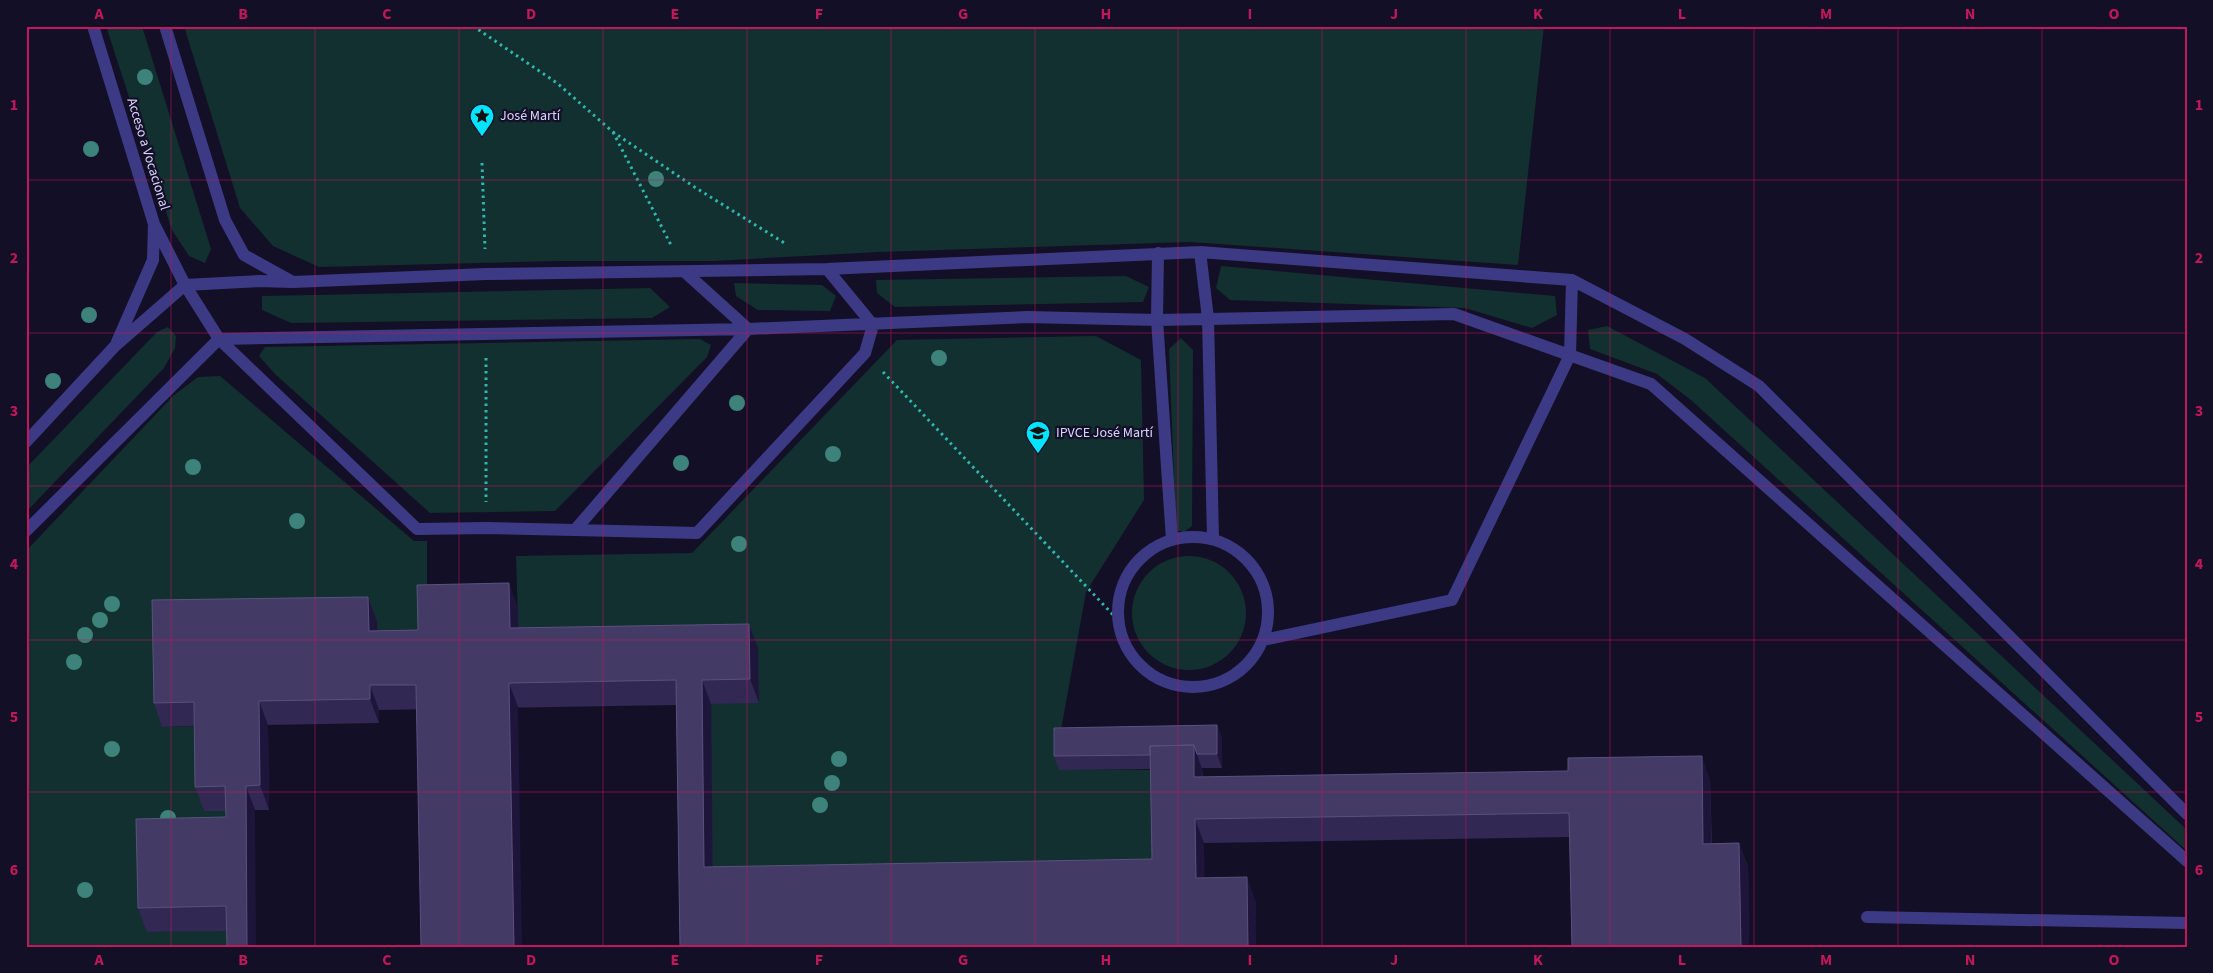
<svg xmlns="http://www.w3.org/2000/svg" width="2213" height="973" viewBox="0 0 2213 973" font-family="'Source Sans 3',sans-serif">
<rect width="100%" height="100%" fill="#130f26"/>
<!-- green -->
<path fill="#12302f" d="M106,26H142L211,249L205,263L189,256L172,230Z
M184,26H1544L1518,265L1190,242L878,252L714,261H559L319,267L273,246L240,208Z
M1221,266L1555,296L1557,315L1532,328L1465,308L1230,300L1216,288Z
M1126,276L1149,287L1143,302L895,307L877,293L876,280Z
M734,283L822,285L836,296L830,311L758,310L736,296Z
M650,288L670,307L652,318L291,323L262,310V296Z
M1607,326L1705,378L2187,830V851L1691,400L1657,374L1590,349L1588,330Z
M168,327L176,336L175,348L164,368L26,512V468L157,332Z
M1096,336L1141,360L1144,500L1086,592L1059,741V769L1159,770L1161,883L713,891L711,704L519,653L516,556L692,553L897,340Z
M1181,338L1193,350L1192,526L1184,532L1176,530L1169,349Z
M700,339L711,345L707,357L555,511L430,513L275,374L259,356L265,347Z
M220,376L414,541H427V654L162,727L203,726L204,811L234,810L147,932L235,930V947H26V551L174,395L198,377Z
M1132 613a57 57 0 1 1 114 0a57 57 0 1 1-114 0Z"/>
<g fill="none" stroke-linecap="round" stroke-linejoin="round">
<!-- path -->
<path stroke="#2fb8b0" stroke-width="3" stroke-dasharray="2.5 4" stroke-linecap="butt" d="M473,26L557,83L613,132L696,188L786,244
M613,132L672,247
M482,163L485,249
M486,358V502
M883,372L1118,620"/>
<!-- service -->
<path stroke="#3d3a85" stroke-width="12" d="M93,26L154,224L153,260L117,342
M165,26L225,220L244,255L291,281
M154,224L185,285L219,339L417,529L486,528L575,530L748,329L686,273
M1200,252L1208,318L1213,539
M1158,253L1157,320L1172,540
M26,442L115,346L185,285L259,281L293,282L486,274L827,269L1200,252L1572,280L1685,339L1759,386L2187,814
M575,530L697,533L865,353L873,325L827,269
M26,531L219,339L748,329L1027,317L1157,320L1454,314L1651,384L2187,861
M1118 612a75 75 0 1 1 150 0a75 75 0 1 1-150 0Z
M1263,640L1452,600L1570,355L1572,280
M1867,917L2187,923"/>
</g>
<!-- trees -->
<g fill="#3d827b">
<circle cx="145" cy="77" r="8"/>
<circle cx="91" cy="149" r="8"/>
<circle cx="656" cy="179" r="8"/>
<circle cx="89" cy="315" r="8"/>
<circle cx="939" cy="358" r="8"/>
<circle cx="53" cy="381" r="8"/>
<circle cx="737" cy="403" r="8"/>
<circle cx="833" cy="454" r="8"/>
<circle cx="681" cy="463" r="8"/>
<circle cx="193" cy="467" r="8"/>
<circle cx="297" cy="521" r="8"/>
<circle cx="739" cy="544" r="8"/>
<circle cx="112" cy="604" r="8"/>
<circle cx="100" cy="620" r="8"/>
<circle cx="85" cy="635" r="8"/>
<circle cx="74" cy="662" r="8"/>
<circle cx="112" cy="749" r="8"/>
<circle cx="839" cy="759" r="8"/>
<circle cx="832" cy="783" r="8"/>
<circle cx="820" cy="805" r="8"/>
<circle cx="168" cy="818" r="8"/>
<circle cx="85" cy="890" r="8"/>
</g>
<!-- wall -->
<path fill="#312854" d="M368,597L377,621V631L418,630L518,607L519,628L749,624L758,648L759,703L711,704L713,867L1152,859L1150,769L1059,770L1054,756L1217,725L1222,739V768H1202L1203,777L1710,780L1712,844L1739,843L1748,867L1749,947H1572L1570,837L1204,843V878L1256,902V947H680L676,705L379,710V723L268,725L269,810H255L227,931L147,932L138,908L226,817V811H204L195,787L194,726L162,727L154,703Z"/>
<!-- shaded-wall -->
<path fill="#1d163a" d="M509,583L518,607L519,653L510,628Z
M368,597L377,621L378,655L369,631Z
M749,624L758,648L759,703L750,679Z
M702,680L711,704L713,891L704,867Z
M509,683L518,707L522,947H514Z
M370,685L379,710V723L370,699Z
M259,701L268,725L269,810L260,785Z
M1217,725L1222,739V768L1217,754Z
M1194,745L1202,769L1203,801L1194,777Z
M1702,756L1710,780L1712,868L1703,844Z
M246,786L255,810L256,947H247Z
M1195,819L1204,843L1205,903L1196,878Z
M1739,843L1748,867L1749,947H1741Z
M1247,877L1256,902V947H1248Z"/>
<!-- building -->
<path fill="#433a66" stroke="#5a527e" d="M509,583L510,628L749,624L750,679L702,680L704,867L1152,859L1150,746L1194,745V777L1568,771V758L1702,756L1703,844L1739,843L1741,947H1572L1569,813L1195,819L1196,878L1247,877L1248,947H680L676,680L509,683L514,947H421L416,685H370V699L259,701L260,785L246,786L247,947H227L226,906L138,908L136,819L226,817L225,786L195,787L194,702L154,703L152,600L368,597L369,631L418,630L417,585Z
M1217,725V754H1197L1194,745L1150,746V755L1054,756V728Z"/>
<!-- grid -->
<path fill="none" stroke="#c2185b" stroke-width="1" stroke-opacity="0.55" d="M171,26V947M315,26V947M459,26V947M603,26V947M747,26V947M891,26V947M1035,26V947M1178,26V947M1322,26V947M1466,26V947M1610,26V947M1754,26V947M1898,26V947M2042,26V947M26,180H2187M26,333H2187M26,486H2187M26,640H2187M26,792H2187"/>
<!-- icons -->
<defs>
<symbol id="sight-pin" viewBox="-11 -11 22 30"><path d="M0 17L-7.5 6A9.5 9.5 0 1 1 7.5 6Z" fill="#00e5ff" stroke="#130f26"/><path d="M0-6L1.8-2.2L6-1.7L2.9 1.2L3.7 5.4L0 3.3L-3.7 5.4L-2.9 1.2L-6-1.7L-1.8-2.2Z" fill="#111"/></symbol>
<symbol id="school-pin" viewBox="-11 -11 22 30"><path d="M0 17L-7.5 6A9.5 9.5 0 1 1 7.5 6Z" fill="#00e5ff" stroke="#130f26"/><path d="M0-5L7-2L0 1L-7-2ZM-4 1L0 2.5L4 1V4Q0 6-4 4Z" fill="#111"/></symbol>
</defs>
<g fill-rule="evenodd">
<use href="#sight-pin" x="468" y="102" width="28" height="38"/>
<use href="#school-pin" x="1024" y="419" width="28" height="38"/>
</g>
<g text-anchor="middle" dominant-baseline="central" stroke-width="4.5" stroke-linejoin="round" paint-order="stroke">
<!-- poi labels -->
<g font-size="14" fill="#d9d4ff" stroke="#130f26" text-anchor="start">
<text x="500" y="116">José Martí</text>
<text x="1056" y="433">IPVCE José Martí</text>
</g>
<!-- street labels -->
<g font-size="14" fill="#d9d4ff" stroke="#130f26">
<text transform="translate(148 154) rotate(73)">Acceso a Vocacional</text>
</g>
</g>
<!-- border -->
<rect width="2213" height="973" fill="none" stroke="#130f26" stroke-width="55"/>
<rect x="28" y="28" width="2158" height="918" fill="none" stroke="#c2185b" stroke-width="2"/>
<g font-size="16" text-anchor="middle" font-weight="bold" fill="#c2185b">
<text x="99" y="19">A</text>
<text x="243" y="19">B</text>
<text x="387" y="19">C</text>
<text x="531" y="19">D</text>
<text x="675" y="19">E</text>
<text x="819" y="19">F</text>
<text x="963" y="19">G</text>
<text x="1106" y="19">H</text>
<text x="1250" y="19">I</text>
<text x="1394" y="19">J</text>
<text x="1538" y="19">K</text>
<text x="1682" y="19">L</text>
<text x="1826" y="19">M</text>
<text x="1970" y="19">N</text>
<text x="2114" y="19">O</text>
<text x="14" y="110">1</text>
<text x="2199" y="110">1</text>
<text x="14" y="263">2</text>
<text x="2199" y="263">2</text>
<text x="14" y="416">3</text>
<text x="2199" y="416">3</text>
<text x="14" y="569">4</text>
<text x="2199" y="569">4</text>
<text x="14" y="722">5</text>
<text x="2199" y="722">5</text>
<text x="14" y="875">6</text>
<text x="2199" y="875">6</text>
<text x="99" y="965">A</text>
<text x="243" y="965">B</text>
<text x="387" y="965">C</text>
<text x="531" y="965">D</text>
<text x="675" y="965">E</text>
<text x="819" y="965">F</text>
<text x="963" y="965">G</text>
<text x="1106" y="965">H</text>
<text x="1250" y="965">I</text>
<text x="1394" y="965">J</text>
<text x="1538" y="965">K</text>
<text x="1682" y="965">L</text>
<text x="1826" y="965">M</text>
<text x="1970" y="965">N</text>
<text x="2114" y="965">O</text>
</g>
</svg>
